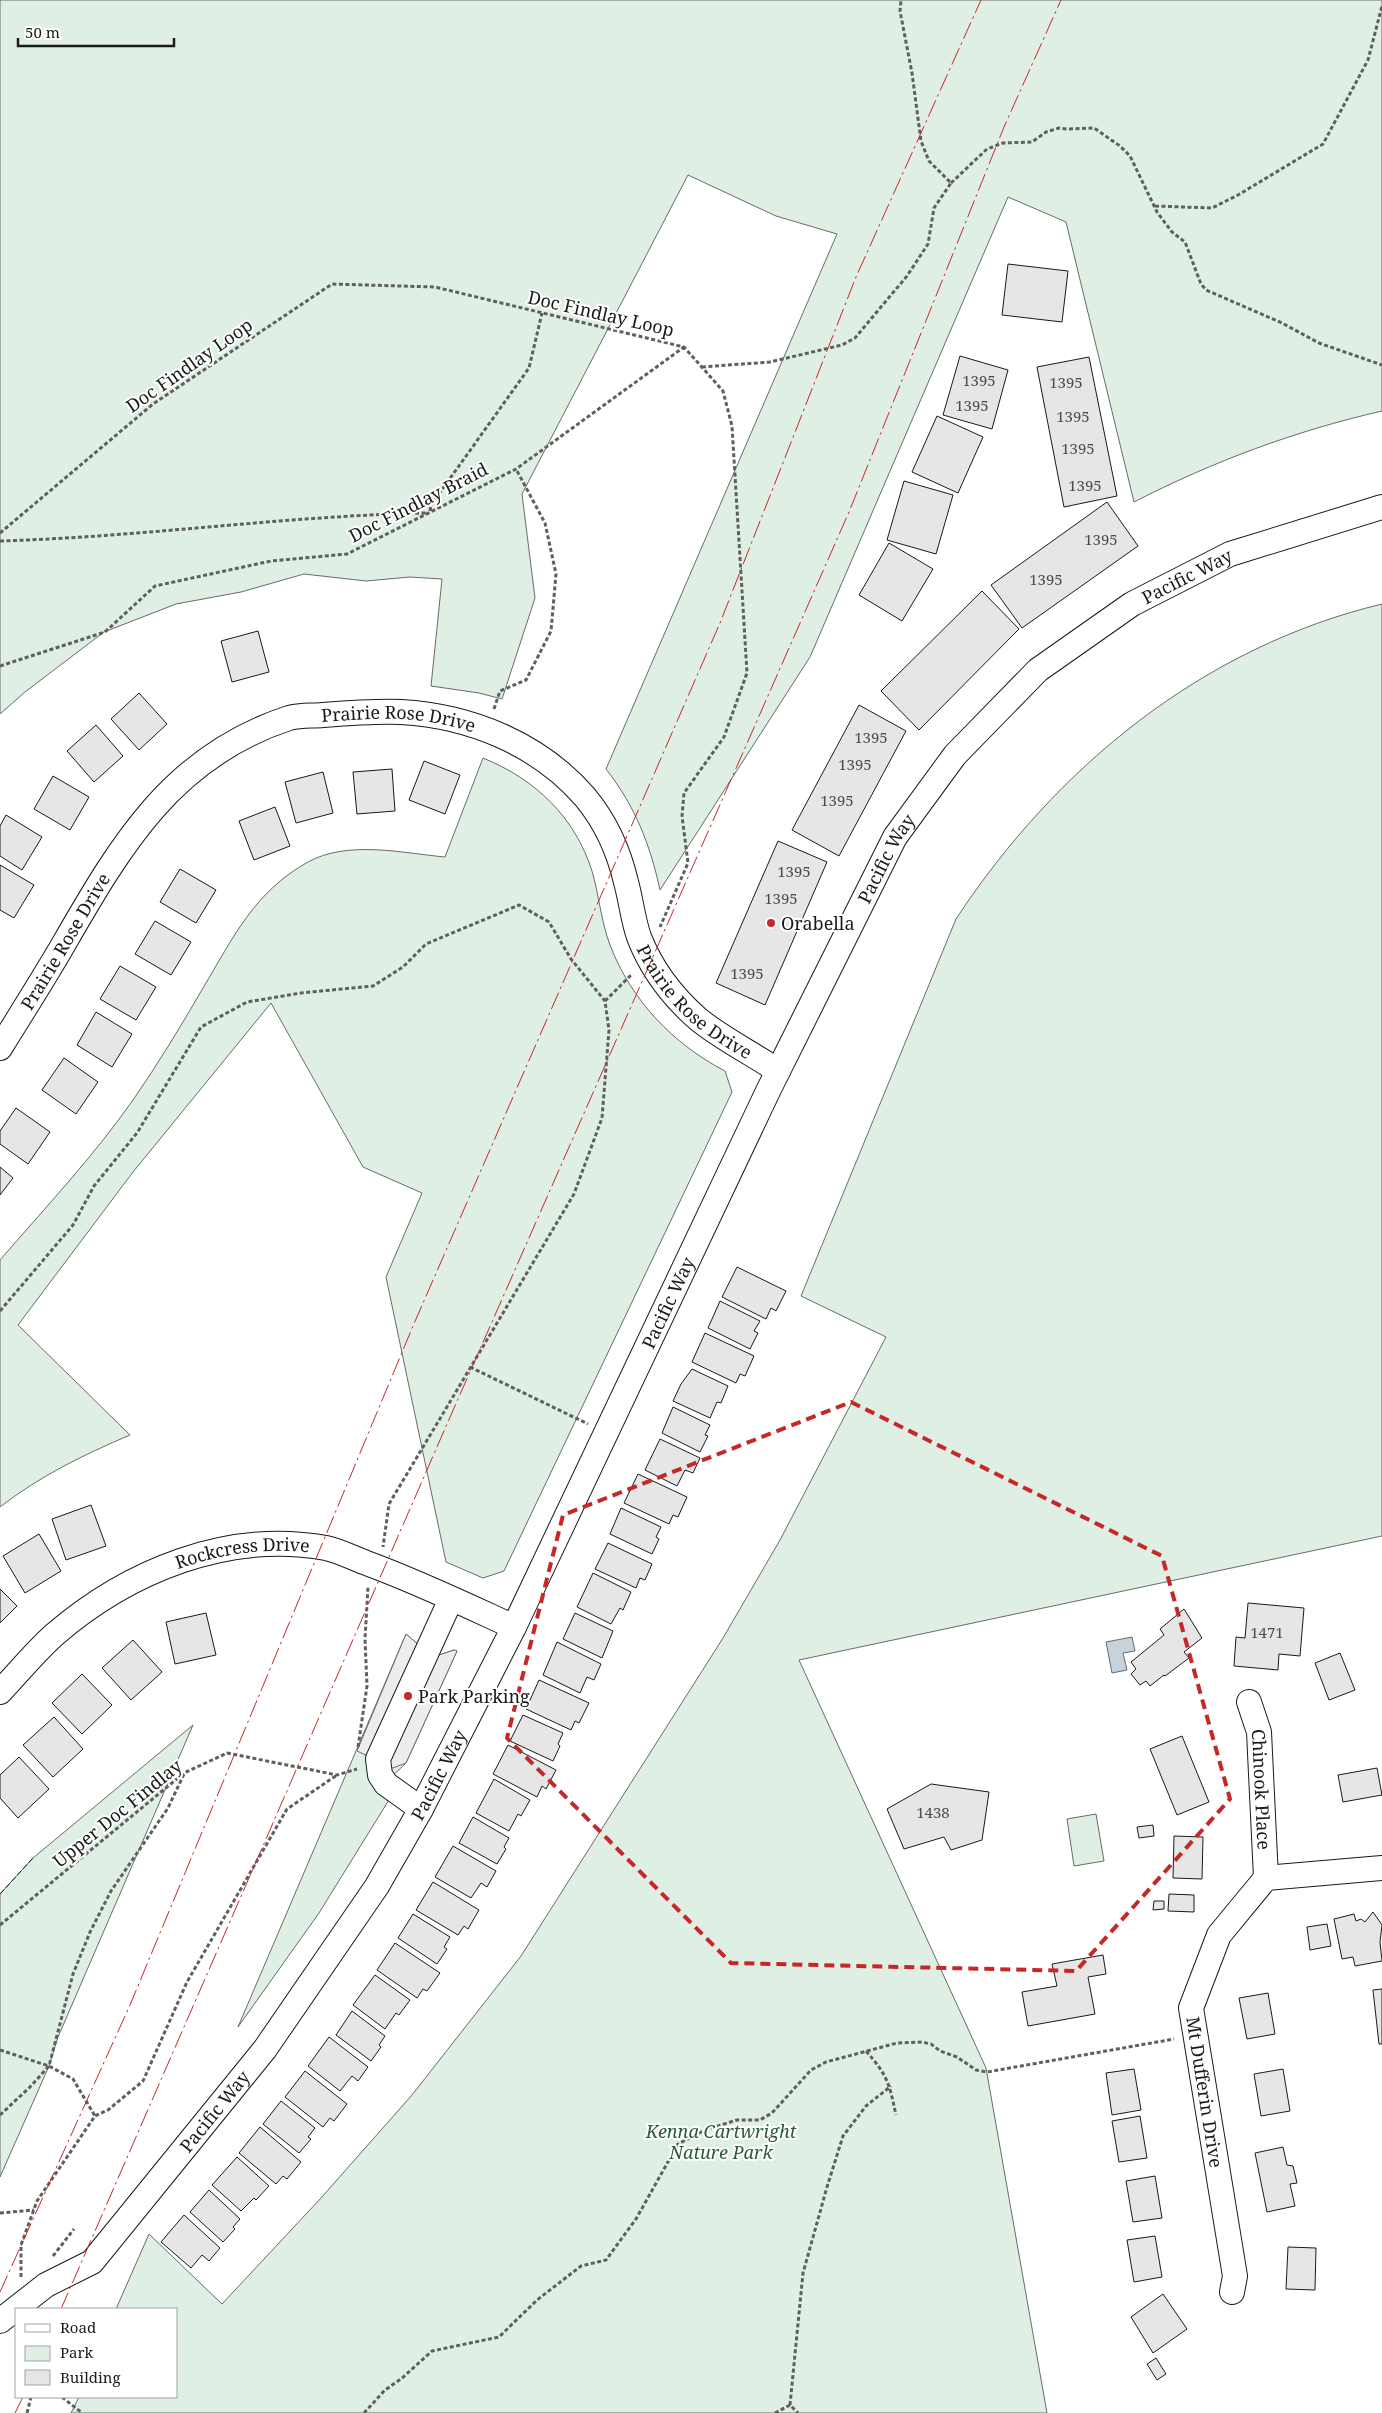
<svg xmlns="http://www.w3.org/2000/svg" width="1382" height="2413" viewBox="0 0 1382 2413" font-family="'Noto Serif',serif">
<rect width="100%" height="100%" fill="#fff"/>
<!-- green -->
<path fill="#e0efe3" stroke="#6a6a6a" d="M0,0H1382V411C1295,431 1214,461 1134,502L1066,222L1008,197L810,657L660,890C650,844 635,806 606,769L837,234L776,216L688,175L522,494L535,598L502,699L479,693L431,686L442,579L410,577L366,581L304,574L241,592L176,604L104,632L25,692L0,714Z
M1382,604V1536L799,1660L986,2068L1047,2413H71L79,2397H176V2309H116L149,2234L222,2304L321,2198L412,2095L521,1956L723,1638L780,1540L886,1337L801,1296L956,919C1056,767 1203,647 1382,604Z
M483,758C535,779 575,817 592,871C599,895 601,921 610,945C631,1000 673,1044 725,1071L732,1092L504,1571L483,1578L446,1562L386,1277L422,1193L363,1167L271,1003L133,1172L18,1325L130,1435C83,1455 40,1476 0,1507V1260C45,1208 93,1157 133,1100C158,1064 181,1026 203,988C233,938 254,892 308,862C348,840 402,853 445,857Z
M406,1634L433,1657L454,1650L457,1651L406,1763L383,1785L392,1795L319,1913L238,2027Z
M193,1725L58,2037L49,2066L0,2177V1894L33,1858Z
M1096,1814L1104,1861L1074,1866L1067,1819Z"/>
<!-- parking -->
<path fill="#ededed" stroke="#6a6a6a" d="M406,1634L433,1657L454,1650L457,1651L406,1763L393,1768L370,1766L372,1758L357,1751Z"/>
<!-- water -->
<path fill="#c6d2dc" stroke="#6a6a6a" d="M1132,1637L1135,1651L1123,1653L1127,1670L1112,1673L1106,1642Z"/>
<!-- building -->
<path fill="#e6e6e6" stroke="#1a1a1a" d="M1008,264L1068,271L1062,322L1002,315Z
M960,356L1008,370L992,429L943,415Z
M1089,357L1117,496L1064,507L1037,367Z
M937,416L983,437L958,493L912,472Z
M904,481L953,495L936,554L887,540Z
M1107,502L1138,546L1022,628L991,585Z
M889,543L933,569L902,621L859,595Z
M982,591L1019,629L919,730L881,691Z
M258,631L269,672L232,682L221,641Z
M139,693L167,724L139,750L111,719Z
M859,705L906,731L839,856L792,830Z
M96,725L123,756L94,782L67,751Z
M424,761L460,775L445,814L409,800Z
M392,769L395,811L357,814L353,772Z
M323,772L333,813L296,823L285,782Z
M53,776L89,797L70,830L34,809Z
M275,807L290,846L254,860L239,821Z
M6,815L42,837L22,870L0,856V826Z
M778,841L827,862L765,1005L716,983Z
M0,865L34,885L14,918L0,910Z
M180,869L216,890L196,923L160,902Z
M155,921L191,942L171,975L135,954Z
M120,966L156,987L136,1020L100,999Z
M96,1012L132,1034L112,1067L77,1045Z
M64,1058L98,1082L76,1114L42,1090Z
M16,1108L50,1132L28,1164L0,1144V1131Z
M0,1167L13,1178L0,1195Z
M737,1267L786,1291L776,1311L771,1308L766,1319L722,1297Z
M720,1301L760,1321L754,1331L758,1333L750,1349L708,1328Z
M705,1333L754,1356L745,1376L740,1374L736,1383L692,1362Z
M692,1369L728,1386L721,1403L717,1402L710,1418L673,1401L681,1384Z
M673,1407L710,1425L705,1435L708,1436L700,1452L662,1433Z
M660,1439L700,1458L693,1473L685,1470L677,1486L645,1470Z
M638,1474L687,1497L678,1517L673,1515L669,1524L624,1503Z
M91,1505L106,1546L66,1560L52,1519Z
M621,1508L661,1527L656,1537L659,1539L652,1554L610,1534Z
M39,1534L61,1571L25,1593L3,1556Z
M608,1543L652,1564L645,1580L640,1578L636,1588L595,1569Z
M593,1573L631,1592L623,1610L620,1608L611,1624L577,1607Z
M0,1589L17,1606L0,1623Z
M1248,1603L1304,1608L1300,1656L1279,1654L1278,1670L1234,1666L1236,1637L1245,1638Z
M1184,1609L1202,1638L1184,1652L1189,1658L1165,1676L1164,1675L1150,1686L1146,1681L1140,1685L1131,1674L1136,1669L1131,1662L1164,1635L1160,1629Z
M206,1613L216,1655L175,1664L166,1622Z
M575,1613L613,1631L602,1658L563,1639Z
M133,1640L162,1672L131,1700L102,1668Z
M557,1642L601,1664L594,1680L587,1677L580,1693L543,1675Z
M1340,1653L1355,1690L1329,1700L1315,1663Z
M82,1674L112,1705L82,1734L52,1703Z
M539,1680L589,1703L579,1723L575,1721L571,1730L526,1709Z
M523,1715L563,1733L558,1744L560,1746L553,1761L510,1741Z
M54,1717L83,1749L53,1777L23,1745Z
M1182,1736L1209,1802L1177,1815L1150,1749Z
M508,1745L556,1770L546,1789L542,1786L537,1797L493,1774Z
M19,1757L49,1789L18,1818L0,1798V1775Z
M1377,1768L1382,1795L1343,1802L1338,1775Z
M494,1779L530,1800L521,1816L518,1814L509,1831L476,1813Z
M931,1784L989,1792L982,1840L951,1850L944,1837L904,1849L887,1809Z
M473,1817L509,1838L504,1847L506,1849L497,1864L459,1843Z
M1153,1825L1154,1836L1139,1838L1137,1827Z
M1174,1836L1203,1837L1202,1879L1173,1878Z
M453,1846L496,1871L487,1887L481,1883L471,1898L435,1877Z
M433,1882L479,1910L468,1929L464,1926L458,1935L416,1910Z
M1169,1894L1194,1895V1912L1168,1911Z
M1154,1901H1164V1909L1153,1910Z
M1373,1912L1382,1925L1380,1942L1382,1961L1355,1966L1353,1957L1342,1959L1334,1919L1354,1914L1356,1921L1361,1919L1365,1922Z
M413,1914L450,1937L444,1947L447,1949L437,1964L398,1938Z
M1327,1924L1331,1946L1310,1950L1307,1927Z
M395,1943L440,1973L427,1991L423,1989L417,1998L377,1970Z
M1103,1955L1106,1974L1088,1977L1095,2014L1028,2026L1022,1992L1057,1986L1052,1964Z
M375,1975L410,2000L399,2015L396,2013L385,2029L353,2005Z
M1382,1989V2044H1379L1373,1990Z
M1268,1993L1275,2034L1247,2039L1239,1998Z
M352,2011L385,2036L379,2045L381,2047L371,2061L336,2035Z
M329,2037L368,2067L358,2081L352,2076L340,2091L308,2066Z
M1134,2069L1141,2110L1112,2115L1106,2073Z
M1283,2069L1290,2111L1261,2116L1254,2074Z
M305,2071L347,2104L334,2121L330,2118L323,2127L285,2097Z
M281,2101L315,2128L308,2137L311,2139L299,2153L263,2124Z
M1140,2116L1147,2158L1119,2162L1112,2121Z
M260,2127L301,2162L287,2179L283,2176L276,2184L239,2153Z
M1283,2147L1287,2165L1293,2166L1297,2183L1290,2184L1295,2206L1267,2212L1255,2153Z
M237,2157L269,2186L256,2200L254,2198L241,2211L212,2185Z
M1155,2176L1162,2218L1133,2222L1126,2181Z
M209,2190L240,2219L233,2227L235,2229L223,2242L190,2212Z
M184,2215L220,2248L209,2261L202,2255L191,2268L161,2242Z
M1155,2236L1162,2277L1134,2282L1127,2240Z
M1288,2247L1316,2248L1315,2290L1286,2289Z
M1163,2294L1187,2329L1153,2353L1131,2317Z
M1156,2358L1166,2374L1157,2380L1147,2364Z"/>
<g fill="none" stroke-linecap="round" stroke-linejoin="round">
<defs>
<g id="minor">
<path id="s1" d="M0,1048C20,1016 40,984 59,952C118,850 169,757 289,718C300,715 312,716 323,715C349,713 375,711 401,712C471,716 539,744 585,797C605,821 619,852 626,882C631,900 633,920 639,937C651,968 673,997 698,1019C721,1038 753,1054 778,1071"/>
<path id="s2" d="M0,1692C18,1673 35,1652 54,1635C128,1571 228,1530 326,1548C340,1551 355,1559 369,1564C418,1582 466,1605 514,1627"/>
<path id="s3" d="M1249,1702L1259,1732L1266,1878"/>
<path d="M421,1809L386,1784L380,1775L378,1759L451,1599"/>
<path d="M1232,2292L1235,2276L1191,2008L1219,1935L1266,1878L1382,1868"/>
<path id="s4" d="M0,2321L46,2285L92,2262L265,2049L377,1886L421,1809L514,1627L769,1089L895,837L955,755L1038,670L1132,604L1230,554L1382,507"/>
</g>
</defs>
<!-- minor casing -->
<use href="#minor" stroke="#1a1a1a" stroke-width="26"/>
<!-- path -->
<path stroke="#5f5f5f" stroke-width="3" stroke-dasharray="4 2.5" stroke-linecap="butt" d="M951,183L987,149L1003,143L1032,142L1046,132L1059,128L1067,129L1094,128L1120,146L1130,156L1157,212L1172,232L1185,242L1201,284L1206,290L1282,323L1319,343L1382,365
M1155,206L1212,208L1238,195L1323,144L1368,60L1382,6
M702,367L770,362L842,345L855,338L907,276L928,244L934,208L951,183L929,161L921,141L912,73L900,11L901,0
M430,511L431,505L529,368L542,313
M0,533L153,404L332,284L435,287L684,347L723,391L732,426L747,673L724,737L684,793L682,816L688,863L660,927
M0,541C142,537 283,516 426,513
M0,666L105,632L155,586L271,561L347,554L516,469L684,347
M494,709L500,691L526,680L551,631L556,574L545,523L516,469
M605,1001L632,974
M0,1311L73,1225L94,1186L137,1133L201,1027L247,1002L301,993L373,986L403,967L426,944L519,905L549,922L571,959L605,1001L609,1030L602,1118L574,1194L389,1504L383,1547
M470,1367L588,1424
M358,1747L367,1686L365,1639L368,1587
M0,1925L184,1773L227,1753L337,1775L357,1769
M0,2050L49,2066L73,2079L95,2116
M866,2051C888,2076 889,2083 896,2115
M0,2115L30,2087L49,2066L73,1974L90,1932L111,1891L168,1808L184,1774
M0,2213L34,2210
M53,2256L74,2229
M21,2277V2245L37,2201L95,2116L108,2110L143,2081L187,1982L287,1809L337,1775
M62,2397L82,2413
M790,2405L803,2273L827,2187L843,2136L866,2106L891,2086
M27,2413L31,2397
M364,2413L385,2390L401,2379L432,2351L499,2337L537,2300L581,2266L606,2260L636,2219L678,2144L705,2130L737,2120H760L772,2113L811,2070L826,2062L897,2043L922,2042L931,2044L940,2051L957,2057L976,2070L987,2072L1174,2039
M775,2413L790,2405L798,2413"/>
<!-- minor -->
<use href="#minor" stroke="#fff" stroke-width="24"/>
<!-- fence -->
<path stroke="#1a1a1a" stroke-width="1" stroke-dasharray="6 2.5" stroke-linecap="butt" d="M0,1894L33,1858"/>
<!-- power -->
<path stroke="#c62828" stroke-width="1" stroke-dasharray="18 4 2.5 4" stroke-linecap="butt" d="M0,2292L130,2005L413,1326L720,623L856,277L981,0
M61,2309L447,1424L849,512L1004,127L1061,0
M15,2413L23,2397"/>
</g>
<!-- marked area -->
<path fill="none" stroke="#c62828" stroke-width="4" stroke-dasharray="10 6" stroke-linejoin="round" d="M851,1402L1162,1556L1230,1799L1076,1971L731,1963L507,1738L563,1515Z"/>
<!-- markers -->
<g fill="#c62828" stroke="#fff" stroke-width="2">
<circle cx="771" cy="923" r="5"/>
<circle cx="408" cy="1696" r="5"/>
</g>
<g text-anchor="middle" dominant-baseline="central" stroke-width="4" stroke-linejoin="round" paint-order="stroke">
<!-- number labels -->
<g font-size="15" fill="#4d4d4d">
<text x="979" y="380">1395</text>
<text x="1066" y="382">1395</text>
<text x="972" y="405">1395</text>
<text x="1073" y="416">1395</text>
<text x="1078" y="448">1395</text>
<text x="1085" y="485">1395</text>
<text x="1101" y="539">1395</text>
<text x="1046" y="579">1395</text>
<text x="871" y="737">1395</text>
<text x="855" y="764">1395</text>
<text x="837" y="800">1395</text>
<text x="794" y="871">1395</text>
<text x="781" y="898">1395</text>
<text x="747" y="973">1395</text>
<text x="1267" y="1632">1471</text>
<text x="933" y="1812">1438</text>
</g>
<!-- street labels -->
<g font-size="18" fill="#1a1a1a" stroke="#fff">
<text transform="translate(601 313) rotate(13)">Doc Findlay Loop</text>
<text transform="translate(189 365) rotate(-35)">Doc Findlay Loop</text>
<text transform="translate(418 502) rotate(-27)">Doc Findlay Braid</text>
<text stroke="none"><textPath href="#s4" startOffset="2149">Pacific Way</textPath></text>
<text stroke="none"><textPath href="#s1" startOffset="560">Prairie Rose Drive</textPath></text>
<text stroke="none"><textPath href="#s4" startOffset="1729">Pacific Way</textPath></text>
<text stroke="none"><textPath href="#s1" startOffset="125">Prairie Rose Drive</textPath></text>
<text stroke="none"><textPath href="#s1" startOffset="1009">Prairie Rose Drive</textPath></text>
<text stroke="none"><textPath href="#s4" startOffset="1234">Pacific Way</textPath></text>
<text stroke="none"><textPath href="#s2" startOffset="289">Rockcress Drive</textPath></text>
<text stroke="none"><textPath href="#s4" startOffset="709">Pacific Way</textPath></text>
<text stroke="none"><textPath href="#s3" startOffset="89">Chinook Place</textPath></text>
<text transform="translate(117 1813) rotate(-39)">Upper Doc Findlay</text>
<text transform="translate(1205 2092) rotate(81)">Mt Dufferin Drive</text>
<text stroke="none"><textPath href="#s4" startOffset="304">Pacific Way</textPath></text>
</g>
<!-- poi labels -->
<g font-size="18" fill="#1a1a1a" stroke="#fff" text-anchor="start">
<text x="781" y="923">Orabella</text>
<text x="418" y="1696">Park Parking</text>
</g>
<!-- park labels -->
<g font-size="18" font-style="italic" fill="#2b5a34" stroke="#fff">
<text x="721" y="2131">Kenna Cartwright<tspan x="721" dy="21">Nature Park</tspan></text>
</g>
</g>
<!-- legend -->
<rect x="15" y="2308" width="162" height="90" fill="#ffffff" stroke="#a3a3a3"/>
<rect x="25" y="2324" width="25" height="8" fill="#ffffff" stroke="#a3a3a3"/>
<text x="60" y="2333" font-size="15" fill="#1a1a1a">Road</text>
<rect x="25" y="2346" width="25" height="15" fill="#e0efe3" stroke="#a3a3a3"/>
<text x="60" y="2358" font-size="15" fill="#1a1a1a">Park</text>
<rect x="25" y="2370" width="25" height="15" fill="#e6e6e6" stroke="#a3a3a3"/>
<text x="60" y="2383" font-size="15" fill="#1a1a1a">Building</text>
<!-- scale -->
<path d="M18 38v8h156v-8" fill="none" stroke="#1a1a1a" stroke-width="2.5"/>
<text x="25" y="38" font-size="15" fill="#1a1a1a" stroke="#ffffff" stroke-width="4" paint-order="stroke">50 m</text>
</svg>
